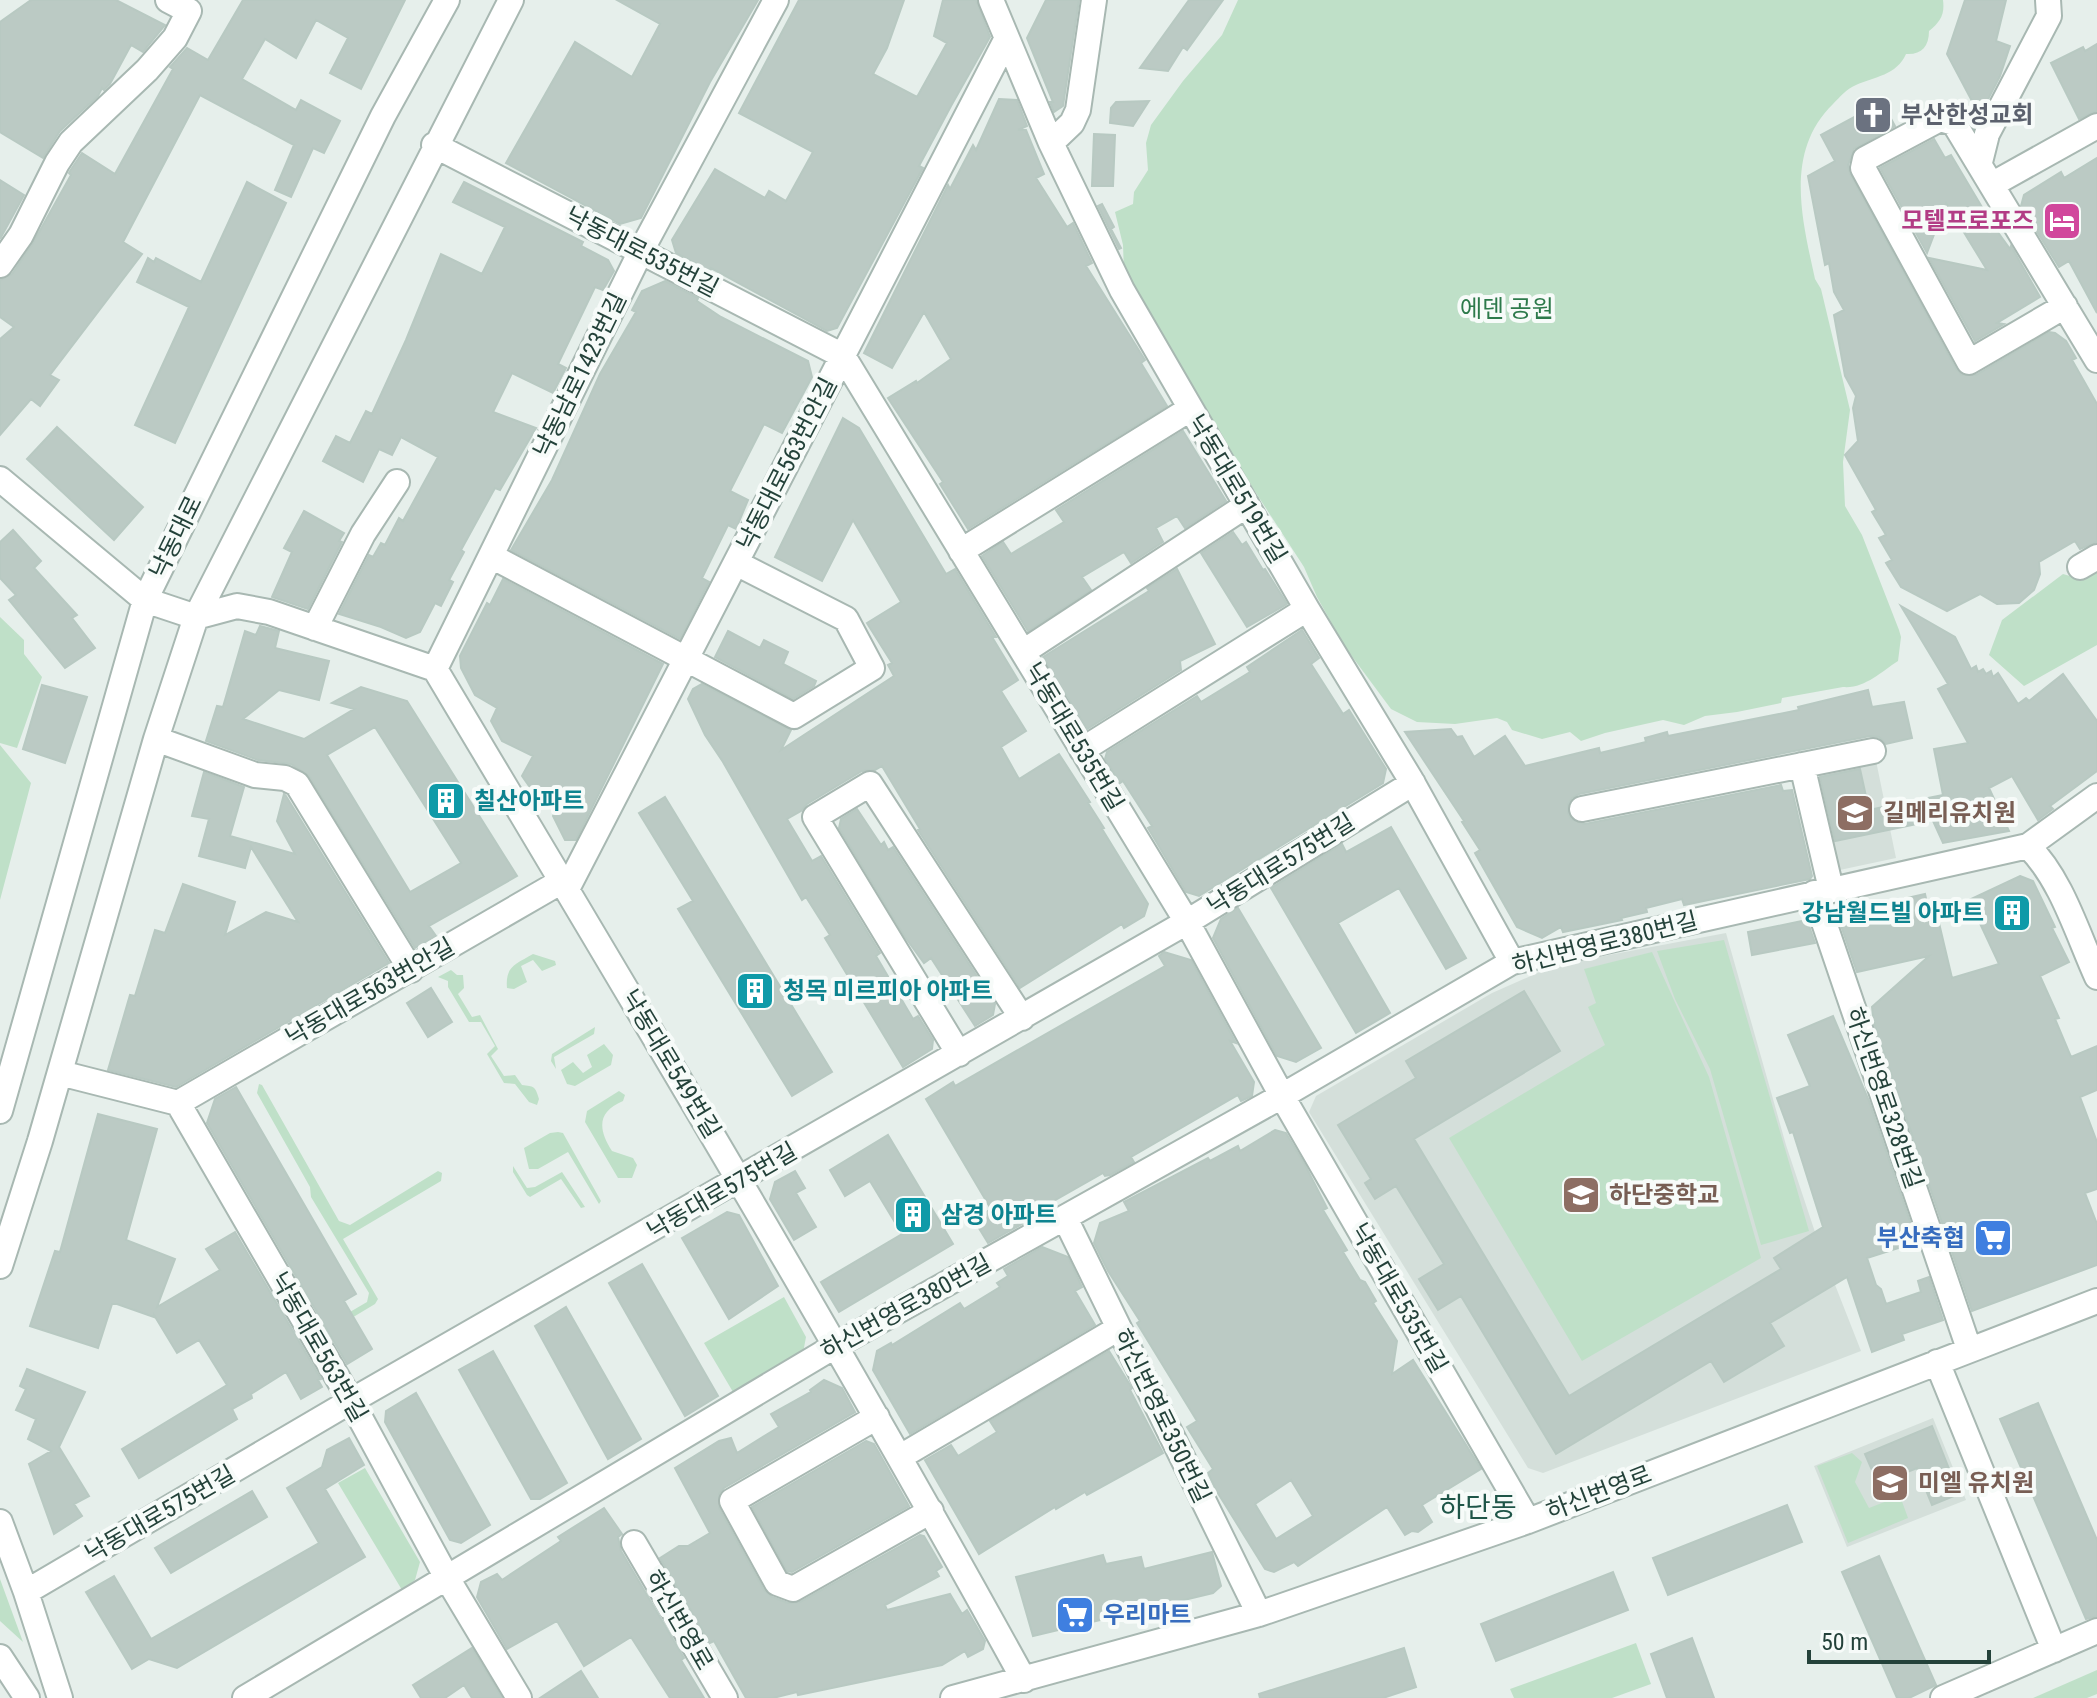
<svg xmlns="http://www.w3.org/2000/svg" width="2097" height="1698" viewBox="0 0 2097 1698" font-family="'Roboto Condensed','Noto Sans KR',sans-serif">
<rect width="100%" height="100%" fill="#e6efeb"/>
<!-- built -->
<path fill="#d4dfda" d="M1875,756L1896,858L1835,871L1814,769Z
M1726,933L1786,1145L1819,1244L1861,1351L1543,1473L1528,1468L1309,1112L1316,1096L1492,993L1542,971L1593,958Z
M1933,1418L1966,1500L1847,1547L1814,1466Z"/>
<!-- green -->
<path fill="#bfe0c8" d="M1238,0H1943C1945,15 1940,22 1929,31C1929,47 1921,55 1906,54C1897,75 1874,77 1856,85C1846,89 1840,97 1833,104C1784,152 1802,219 1815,279L1821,289L1850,410L1843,462L1845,506L1862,535L1899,630L1901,637L1898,661C1881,672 1864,689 1843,687L1782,698L1781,703L1737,712L1705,716L1684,725L1663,720L1605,733L1581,741L1570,732L1542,739L1512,730L1507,722L1497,718L1455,724L1417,722L1391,709L1345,647L1317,597L1304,567L1245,476L1124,272L1123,245L1115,212L1133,204L1134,192L1148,170L1146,143L1151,125L1183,81L1222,35Z
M2097,571V645L2024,686L1989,655L2002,620L2063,574L2080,579Z
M0,617L24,640V654L42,677L17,748L0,743Z
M0,745L31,783L0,900Z
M1724,940L1809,1231L1761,1245L1710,1069L1675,999L1657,951Z
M1652,952L1709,1077L1761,1258L1582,1361L1449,1138L1605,1045L1588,1007L1596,1003L1584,969Z
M533,954L555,961L556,965L542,971L533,960L521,966L527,982L514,989L507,988C505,966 516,964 533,954Z
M451,970L457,975H463L464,988L458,994L472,1017L480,1015L498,1049L491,1056L504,1076L515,1075L522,1085C534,1087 535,1085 539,1099L537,1105L529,1102L515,1084L504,1083L487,1054L495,1046L481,1022H469L448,987V981L438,977Z
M595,1027L594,1034L554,1057L556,1069L551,1061L552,1054Z
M604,1044L613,1055L611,1065L575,1086L567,1084L561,1070L573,1062L583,1073L592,1067L587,1055Z
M259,1084L262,1085L339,1221L350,1225L438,1171L442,1173L441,1181L343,1239L378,1299L375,1304L330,1331L325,1332L326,1326L367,1302L369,1293L311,1197L310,1187L257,1093Z
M619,1091L625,1095L623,1101C597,1112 598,1129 612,1151L633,1158L637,1165L632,1178H618L585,1122L587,1111Z
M558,1132L563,1133L601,1201L599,1204L568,1152L538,1169H529L524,1148L550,1133Z
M513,1166L527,1188L535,1187L562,1172L585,1207L581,1208L561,1179L530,1197L527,1195L513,1172Z
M784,1297L806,1337L803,1353L733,1392L704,1343Z
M1852,1453L1862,1462L1855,1482L1869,1508L1900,1496L1908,1518L1848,1543L1817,1466Z
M365,1468L420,1562L415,1580L402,1590L338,1483Z
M0,1579L23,1642L0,1621Z
M1636,1643L1651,1684L1612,1698H1514L1510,1689Z
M2097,1670V1694L2087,1698H2033Z"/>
<!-- building -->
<path fill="#bbcac4" stroke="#b8c9c2" stroke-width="2" fill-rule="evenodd" d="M31,0H116L165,25L143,52L131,45L110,84L104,90L102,88L98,96L60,131L43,158L0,132V22Z
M243,0H405L361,89L330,73L348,38L316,20L296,58L265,39L242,79L296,110L301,100L340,121L324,153L313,148L291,197L275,190L294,145L200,95L123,242L142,254L50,375L59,380L40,406L31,399L0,435V339L14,327L0,317V280L12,274L33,243L71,175L69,173L70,171L82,153L115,174L173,69L170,67L187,48L208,60Z
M617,0H758L710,82L641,218L620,224L506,163L575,42L632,77L660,24Z
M799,0H904L887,48L873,74L917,97L947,43L934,36L943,0H976L990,37L951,106L919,166L923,168L837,328L827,331L711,268L710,271L676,253L672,240L715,169L765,198L769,191L786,201L813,152L739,113Z
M1046,0H1079L1063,106L1054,112L1050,102H1053L1027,38Z
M1189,0H1223L1187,50L1183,47L1168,71L1140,68Z
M1965,0H2006L1996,41L2010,46L2000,76L1984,107L1973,103L1947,54Z
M2097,44V111L2079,119L2051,63L2083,47L2085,51Z
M999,99L1017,100L1027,126L1018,130H1026L1044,174L1036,178L1067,227L1073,223L1092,263L1086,266L1145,360L1141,363L1167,406L968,529L940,484L943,482L888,398L916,381L917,383L951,359L924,312L892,368L864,353L948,185L950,189L973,145L976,150Z
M1149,101L1133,126L1110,123L1111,108L1116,102Z
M1882,102L1895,126L1854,149L1848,165L1850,174L1956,369L1962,375H1976L2049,332L2055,333L2066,341L2076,358L2072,360L2097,404V542L2080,549L2075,541L2039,562L2040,574L2034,590L2019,603L1997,604L1980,594L1947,611L1901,587L1886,563L1892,560L1879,538L1886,535L1872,512L1876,510L1845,455L1858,441L1853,408L1856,396L1845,376L1834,315L1844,310L1834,292L1829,263L1825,265L1808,176L1835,161L1821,135Z
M1094,134L1115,135L1113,186H1092Z
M1934,139L1945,158L1951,155L1992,224L2010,249L2011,246L2040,297L1997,323L2004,324L1975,341L1929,258L1987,270L1946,203L1927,253L1880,168Z
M2097,158V313L2069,261L2059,267L2021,206L2024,195L2061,172L2064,178Z
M0,180L24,195L0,239Z
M247,182L286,203L175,443L135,425L189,307L137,282L148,258L154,262L156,258L201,282Z
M464,182L583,242L581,246L608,260L614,271L603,290L595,287L558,364L566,368L553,393L512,373L493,412L536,428L500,490L495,488L461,550L464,552L449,580L453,582L441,606L435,603L420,632L406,638L381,627L339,614L369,555L373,557L381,543L385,545L399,518L403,521L438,457L401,437L392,455L379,449L363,482L323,461L336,436L350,443L366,411L372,414L406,340L441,254L482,274L505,227L453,202Z
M1102,204L1114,227L1111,229L1121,248L1119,249L1098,206Z
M665,281L698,298L697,301L721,317L808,361L812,377L782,433L764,424L730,491L748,500L736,529L728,525L702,578L709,582L680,639L511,550L552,480L600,374L636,312L632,310L642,291Z
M843,418L859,428L946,574L955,569L996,637H992L1018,680L1001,691L1026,731L1001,747L1019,779L1059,754L1090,802L1088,803L1104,828L1102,829L1148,904L1144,916L1124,928L1122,924L1020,988L918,830L920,829L882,766L875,770L862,771L807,804L801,811L787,819L812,861L821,856L880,953L876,956L913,1019L918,1016L933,1040L932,1049L903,1067L825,938L830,935L806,897L802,900L723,762L705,735L688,699L693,689L702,684L791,730L781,750L894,676L888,665L892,663L867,623L901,602L853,520L822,581L775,557Z
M57,427L143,507L114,540L27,459Z
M1183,431L1226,501L1185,528L1177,516L1156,528L1163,542L1131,563L1124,552L1082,577L1091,590L1028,631L982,556L1003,542L1011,554L1064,522L1056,510Z
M304,511L344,533L339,541L342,542L308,609L272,597L292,552L284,548Z
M13,530L41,561L34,568L77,615L72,618L95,648L65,668L9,600L16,595L0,578V542Z
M1233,532L1242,545L1246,542L1263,570L1265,569L1287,604L1247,627L1201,553Z
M1177,569L1215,644L1180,661L1181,670L1087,729L1043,657L1149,591L1147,588Z
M503,579L663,664L576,840H565L553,816L559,802L529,786L522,776L533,756L502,741L491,721L497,708L475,695L461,668L460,656L487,603L490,605Z
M1901,606L1955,637L1971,669L1976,666L1978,672L1983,669L1986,674L1991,671L1993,677L1998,673L2018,704L2026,698L2029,701L2063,674L2097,721V771L2050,806L2053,809L2038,820L2012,776L1989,788L2009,831L1943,843L1923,799L1943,795L1934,749L1968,743L1938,689L1948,684Z
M260,626L279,631L275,648L329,661L319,700L279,690L243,719L304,739L354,709L332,703L361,687L407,701L517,876L429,926L436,936L415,948L309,776L291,764L258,760L206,741L217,706L223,707L245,631L256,635ZM375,727L461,863L410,892L327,755Z
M1302,630L1319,658L1311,664L1343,714L1349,710L1386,769L1383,783L1199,896L1186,892L1148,828L1152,826L1123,781L1120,783L1105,759L1107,752L1197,696L1201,702L1250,672L1247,667Z
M728,631L760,648L764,640L788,652L783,664L816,681L814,686L793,699L715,657Z
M42,685L87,697L65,763L23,749Z
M1868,690L1872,707L1904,702L1912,738L1886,744L1879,737L1870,736L1579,794L1572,798L1568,805V813L1571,819L1585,824L1781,785L1783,791L1792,790L1812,876L1810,879L1684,905L1682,899L1646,908L1647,912L1621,918L1622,920L1563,932L1561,927L1542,938L1517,927L1475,853L1480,850L1462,822L1464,821L1405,732L1451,729L1457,737L1462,736L1474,757L1505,736L1525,766L1599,748L1600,753L1646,742L1645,738L1667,732L1668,736L1799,710L1798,707Z
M1860,769L1869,810L1912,801L1917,824L1835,841L1820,777Z
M204,772L244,787L230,836L295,854L277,821L284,794L286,796L389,963L176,1087L108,1070L130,995L135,996L155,930L165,933L183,884L235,902L225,935L266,912L298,922L251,847L245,868L199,856L209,819L192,816Z
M665,797L832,1072L792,1096L678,909L693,901L639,813Z
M857,809L881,845L884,842L888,850L893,847L995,1004L993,1015L975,1026L931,958L924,963L905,937L839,828L841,819Z
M1391,827L1466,958L1446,969L1399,888L1338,923L1390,1013L1356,1033L1271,888L1342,844L1346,852Z
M2020,876L2033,881L2055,927L2052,928L2069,962L2040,976L2059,1018L2055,1019L2071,1057L2097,1046V1090L2080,1097L2097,1142V1189L2085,1193L2097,1224V1265L1972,1311L1874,1023L1872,1007L1929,956L1857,972L1837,914L1925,894L1932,925L1939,923L1952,978L1999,964L1969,900Z
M1238,908L1321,1048L1296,1062L1277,1056L1213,938L1221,919Z
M1807,920L1815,943L1752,955L1748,932Z
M1164,952L1191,960L1236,1043L1230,1041L1254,1082L1252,1096L1241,1101L1238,1095L1131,1157L1134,1162L1110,1175L1105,1176L1103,1173L1052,1202L1054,1206L988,1243L974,1220L991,1209L926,1099L953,1082L955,1086L1165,966L1159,956Z
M431,988L452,1022L428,1037L407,1003Z
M1524,991L1560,1051L1414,1139L1569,1396L1781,1269L1774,1258L1823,1227L1793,1132L1790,1133L1777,1098L1810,1086L1788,1035L1833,1016L1869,1101L1917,1242L1867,1258L1876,1285L1881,1289L1886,1304L1921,1292L1918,1281L1929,1277L1943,1320L1902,1334L1904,1340L1872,1352L1847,1277L1770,1323L1784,1346L1724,1382L1711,1361L1556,1454L1461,1296L1438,1310L1419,1279L1444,1264L1396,1186L1375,1199L1365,1183L1371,1179L1338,1125L1416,1078L1406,1061Z
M236,1087L356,1294L344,1301L372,1349L347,1364L207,1123L215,1099Z
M98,1114L157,1129L126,1240L175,1259L157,1307L220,1270L206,1249L235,1232L321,1379L318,1380L322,1387L301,1399L286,1372L251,1394L252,1398L232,1409L237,1419L139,1478L122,1449L227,1385L199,1340L177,1353L154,1315V1317L117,1304H112L98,1348L30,1326L55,1251L60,1252Z
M1275,1130L1286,1133L1305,1165L1327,1208L1323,1210L1347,1250L1343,1252L1360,1280L1365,1282L1376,1301L1373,1303L1397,1341L1392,1374L1413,1360L1481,1469L1422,1505L1432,1522L1418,1532L1412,1531L1405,1535L1387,1507L1298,1566L1294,1562L1274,1572L1265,1569L1216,1490L1208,1473L1213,1469L1187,1427L1197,1421L1137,1323L1140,1321L1108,1271L1094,1243L1100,1223L1129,1211L1124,1202L1208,1158L1210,1161L1238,1146L1240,1151ZM1291,1480L1313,1516L1276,1539L1255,1504Z
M888,1135L953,1244L839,1312L821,1282L902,1234L870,1181L845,1196L830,1170Z
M795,1171L805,1188L796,1193L816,1227L794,1240L770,1199L775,1182Z
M727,1212L739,1215L778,1286L729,1319L682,1238Z
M1042,1247L1068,1257L1082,1287L1075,1291L1095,1325L910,1434L873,1370L877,1351L891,1343L892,1345L960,1303L964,1309L1000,1287L997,1283L1008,1276L1004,1269Z
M642,1264L718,1396L685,1416L609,1283Z
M566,1307L641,1439L608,1459L535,1326Z
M493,1351L567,1483L540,1499H531L459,1370Z
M1109,1351L1132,1388L1130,1390L1163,1453L1087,1495L1085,1492L1056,1509L1055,1507L979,1554L925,1460L951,1445L958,1456L997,1432L990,1421Z
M27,1369L85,1392L59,1447L89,1496L74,1504L82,1516L54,1534L29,1464L51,1451L28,1439L36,1419L16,1410L26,1389L20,1386Z
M824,1380L842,1388L855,1412L724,1488L719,1494V1508L764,1590L772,1597L788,1603L800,1602L920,1535L924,1536L942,1567L936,1571L939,1576L885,1605L887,1610L950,1594L962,1614L967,1610L985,1641L983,1649L968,1657L965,1651L942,1665L798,1695L797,1692L773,1698H746L714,1641L710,1643L660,1558L679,1546H688L710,1533L675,1468L719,1441L731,1438L737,1453L779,1427L771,1414L811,1392L810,1390Z
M416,1393L490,1525L461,1543L450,1540L385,1422L386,1411Z
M2038,1403L2097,1540V1616L2086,1619L2000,1419Z
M1932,1426L1959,1494L1932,1505L1917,1468L1878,1484L1865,1454Z
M349,1438L364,1465L325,1489L365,1557L177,1668L149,1659L132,1669L86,1592L114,1576L151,1639L319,1543L287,1488L322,1467L327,1450Z
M866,1441L874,1444L909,1506L792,1572L787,1571L752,1507Z
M252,1491L267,1517L171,1573L155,1548Z
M1787,1505L1802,1542L1668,1595L1653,1558Z
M604,1508L622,1534L618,1537L621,1551L684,1658L681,1660L704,1698H670L631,1637L584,1666L557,1621L507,1649L477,1597L481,1582L497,1574L502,1580L561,1541L558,1537Z
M1212,1552L1221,1586L1213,1593L1033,1636L1016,1577L1103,1555L1106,1564L1141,1557L1144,1569Z
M1879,1556L1936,1685L1909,1698H1897L1842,1572Z
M1613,1572L1628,1610L1496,1661L1481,1624Z
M1692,1638L1714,1698H1667L1651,1654Z
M472,1648L502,1698H472L464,1685L445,1698H421L413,1685Z
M1404,1648L1416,1687L1383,1698H1260L1259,1694Z
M581,1671L598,1698H540Z"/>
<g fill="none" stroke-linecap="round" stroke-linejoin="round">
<defs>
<path id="minor" d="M991,0L1051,143L1122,290L1307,609L1411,780L1512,962
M1051,143L1072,123L1078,110L1094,0
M434,145L843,356L1187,922L1282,1096L1528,1521
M1980,162L1987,134L2049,16L2048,0
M1993,184L2097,126
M0,265L21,235L57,163L71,142L147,70L175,38L189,11L168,0
M2065,306L1969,362L1863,168L1865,159L1940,119L1954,123L2097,360
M0,479L145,600L196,617
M961,551L1190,409
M491,556L794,716L872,668L846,619L736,563
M2080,567L2097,557
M196,617L237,606L269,612L435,669C635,1004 836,1338 1024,1680
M315,628L363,534L397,482
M1023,652L1247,505
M435,669L641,251L776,0
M156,739L255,775L285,778L297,784L411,970
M1082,750L1307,609
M1802,765L1831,889
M1582,809L1873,751
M2028,846C2062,880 2077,933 2097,977
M567,889L1007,38
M1814,893L1969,1349
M959,1054L815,817L870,784L1022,1018
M60,1073L178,1103L351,1401L447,1578L519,1698
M178,1103L562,881
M0,1111L145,600L383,116L447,0
M1065,1218L1259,1614
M0,1266L40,1141L156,739L196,617L511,0
M1937,1362L2054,1650
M877,1417L732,1501L777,1583L793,1589L931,1511
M900,1457L1119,1328
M0,1522L26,1592L60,1698
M634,1543L725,1698
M26,1592L351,1401L1187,922L1413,783
M0,1657L27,1698
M245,1698L835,1346L1282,1096L1512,962L2028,846L2097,796
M953,1698L1259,1614L1528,1521L2097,1301
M1943,1698L2097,1631"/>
</defs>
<!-- minor casing -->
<use href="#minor" stroke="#a8b8b2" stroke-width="28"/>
<!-- minor -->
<use href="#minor" stroke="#fff" stroke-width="24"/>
</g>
<!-- icons -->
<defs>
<symbol id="church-square" viewBox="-11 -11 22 22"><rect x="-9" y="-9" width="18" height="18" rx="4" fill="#6b7280" stroke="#f7fbf9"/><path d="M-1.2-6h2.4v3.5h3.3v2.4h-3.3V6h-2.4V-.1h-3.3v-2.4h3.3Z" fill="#fff"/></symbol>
<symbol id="hotel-square" viewBox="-11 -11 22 22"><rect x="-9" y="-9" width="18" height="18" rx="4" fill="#d1479c" stroke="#f7fbf9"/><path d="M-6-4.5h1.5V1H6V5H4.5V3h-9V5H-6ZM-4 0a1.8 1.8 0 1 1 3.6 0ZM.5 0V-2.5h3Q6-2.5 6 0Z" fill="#fff"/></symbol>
<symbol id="building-square" viewBox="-11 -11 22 22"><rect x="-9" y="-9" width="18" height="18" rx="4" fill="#0f9aa8" stroke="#f7fbf9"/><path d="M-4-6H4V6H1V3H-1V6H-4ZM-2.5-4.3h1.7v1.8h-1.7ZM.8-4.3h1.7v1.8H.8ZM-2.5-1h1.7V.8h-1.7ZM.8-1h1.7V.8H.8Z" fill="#fff"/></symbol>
<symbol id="school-square" viewBox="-11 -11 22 22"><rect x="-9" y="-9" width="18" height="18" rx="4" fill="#8d6e63" stroke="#f7fbf9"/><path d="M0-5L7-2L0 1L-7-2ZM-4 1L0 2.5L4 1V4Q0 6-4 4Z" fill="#fff"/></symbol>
<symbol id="supermarket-square" viewBox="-11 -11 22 22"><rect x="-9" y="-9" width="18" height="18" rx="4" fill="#3f7fe0" stroke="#f7fbf9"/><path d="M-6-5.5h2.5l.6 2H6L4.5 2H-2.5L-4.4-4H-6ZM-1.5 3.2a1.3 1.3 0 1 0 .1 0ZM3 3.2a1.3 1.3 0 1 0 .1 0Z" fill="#fff"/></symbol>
</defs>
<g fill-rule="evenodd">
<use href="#church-square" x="1851" y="93" width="44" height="44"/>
<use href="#hotel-square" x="2040" y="199" width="44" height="44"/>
<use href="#building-square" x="424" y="779" width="44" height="44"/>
<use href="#school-square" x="1833" y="791" width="44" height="44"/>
<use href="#building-square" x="1990" y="891" width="44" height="44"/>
<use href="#building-square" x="733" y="969" width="44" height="44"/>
<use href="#school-square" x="1559" y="1173" width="44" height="44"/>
<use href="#building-square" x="891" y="1193" width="44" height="44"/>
<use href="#supermarket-square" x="1971" y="1216" width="44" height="44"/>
<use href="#school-square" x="1868" y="1461" width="44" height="44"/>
<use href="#supermarket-square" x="1053" y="1593" width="44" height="44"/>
</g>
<g text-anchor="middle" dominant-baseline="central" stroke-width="8" stroke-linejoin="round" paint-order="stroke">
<!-- worship labels -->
<g font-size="24" font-weight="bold" fill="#5b616d" stroke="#f7fbf9" text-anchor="start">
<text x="1901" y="115">부산한성교회</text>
</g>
<!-- hotel labels -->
<g font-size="24" font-weight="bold" fill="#b23c85" stroke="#f7fbf9" text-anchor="end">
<text x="2034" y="221">모텔프로포즈</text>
</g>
<!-- street labels -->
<g font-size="24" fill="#24423a" stroke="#f7fbf9">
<text transform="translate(642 252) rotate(27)">낙동대로535번길</text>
<text transform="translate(580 375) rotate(-64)">낙동남로1423번길</text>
<text transform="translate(787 464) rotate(-63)">낙동대로563번안길</text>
<text transform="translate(1237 489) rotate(59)">낙동대로519번길</text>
<text transform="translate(176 537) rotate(-64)">낙동대로</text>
<text transform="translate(1074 737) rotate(59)">낙동대로535번길</text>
<text transform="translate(1281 864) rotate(-32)">낙동대로575번길</text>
<text transform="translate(1605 943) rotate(-14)">하신번영로380번길</text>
<text transform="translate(370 992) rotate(-30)">낙동대로563번안길</text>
<text transform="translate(671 1064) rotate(59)">낙동대로549번길</text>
<text transform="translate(1884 1098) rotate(71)">하신번영로328번길</text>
<text transform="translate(722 1191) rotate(-30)">낙동대로575번길</text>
<text transform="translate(1399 1298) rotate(60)">낙동대로535번길</text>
<text transform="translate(906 1307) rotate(-29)">하신번영로380번길</text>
<text transform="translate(319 1347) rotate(60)">낙동대로563번길</text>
<text transform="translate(1162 1416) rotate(64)">하신번영로350번길</text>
<text transform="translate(1599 1493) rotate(-21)">하신번영로</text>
<text transform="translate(160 1514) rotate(-30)">낙동대로575번길</text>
<text transform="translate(679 1620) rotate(60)">하신번영로</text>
</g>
<!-- park labels -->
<g font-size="24" fill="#2d7a4b" stroke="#f7fbf9">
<text x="1507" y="309">에덴 공원</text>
</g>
<!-- culture labels -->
<g font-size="24" font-weight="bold" fill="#0d838f" stroke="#f7fbf9" text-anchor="start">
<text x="474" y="801">칠산아파트</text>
<text x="1984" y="913" text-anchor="end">강남월드빌 아파트</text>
<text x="783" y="991">청목 미르피아 아파트</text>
<text x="941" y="1215">삼경 아파트</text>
</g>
<!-- education labels -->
<g font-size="24" font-weight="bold" fill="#785e54" stroke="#f7fbf9" text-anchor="start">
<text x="1883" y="813">길메리유치원</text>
<text x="1609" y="1195">하단중학교</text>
<text x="1918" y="1483">미엘 유치원</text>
</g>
<!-- shop labels -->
<g font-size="24" font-weight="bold" fill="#366cbe" stroke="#f7fbf9" text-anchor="end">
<text x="1965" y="1238">부산축협</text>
<text x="1103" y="1615" text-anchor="start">우리마트</text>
</g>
<!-- quarter labels -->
<g font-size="28" fill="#1f5548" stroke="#f7fbf9">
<text x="1478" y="1507">하단동</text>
</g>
</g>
<!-- scale -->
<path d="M1809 1650v12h180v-12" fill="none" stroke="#24423a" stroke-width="4"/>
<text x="1821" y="1650" font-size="24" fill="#24423a" stroke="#f7fbf9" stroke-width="6" paint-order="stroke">50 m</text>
</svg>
